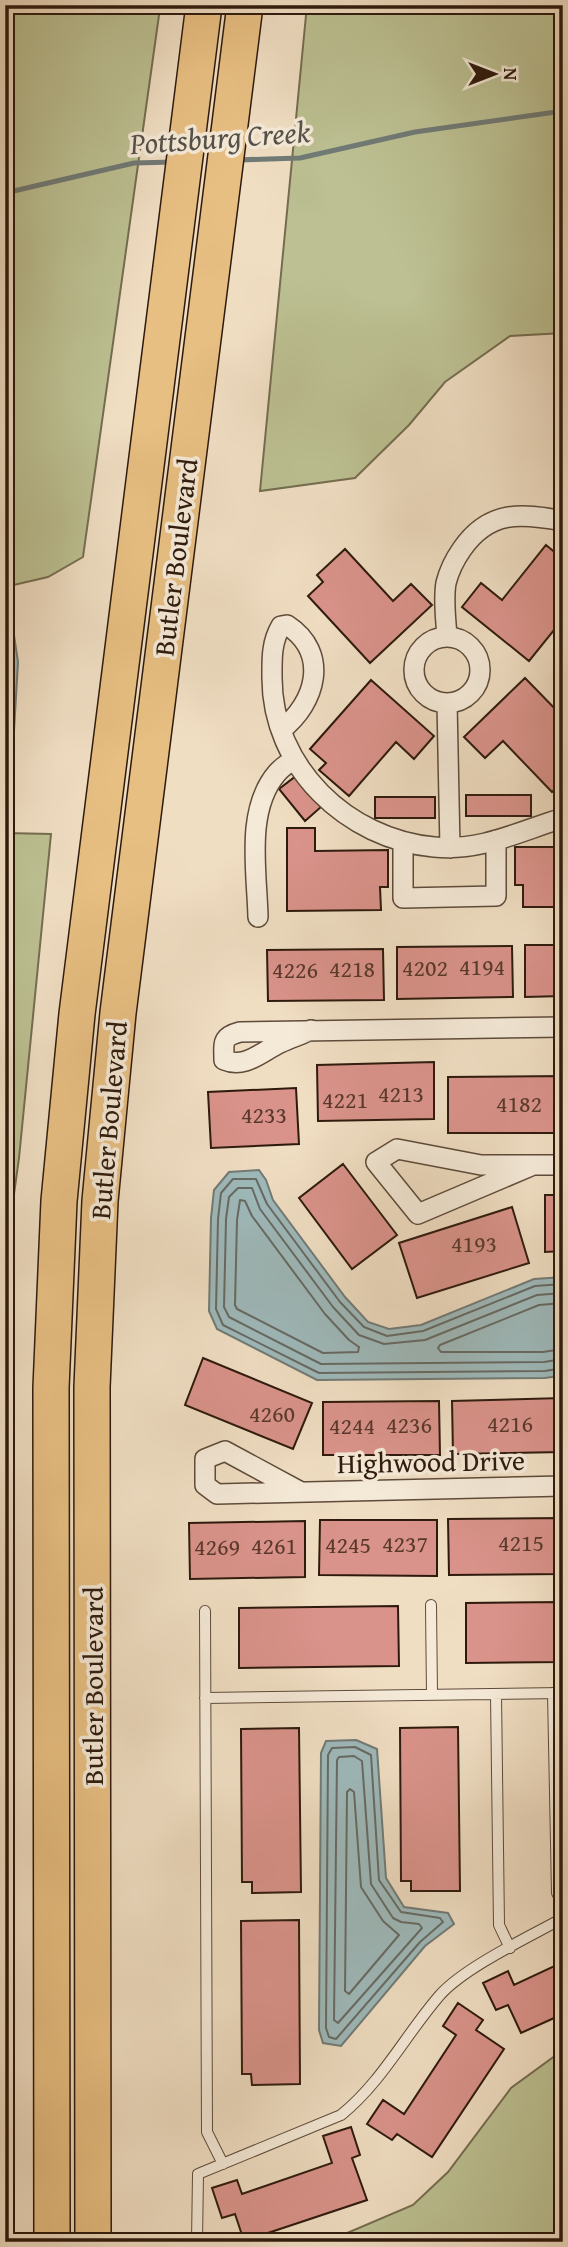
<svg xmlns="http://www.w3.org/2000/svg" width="568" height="2247" viewBox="0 0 568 2247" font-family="'Gentium Book Plus',serif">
<rect width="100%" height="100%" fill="#f0dec3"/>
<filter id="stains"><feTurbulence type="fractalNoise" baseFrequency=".00286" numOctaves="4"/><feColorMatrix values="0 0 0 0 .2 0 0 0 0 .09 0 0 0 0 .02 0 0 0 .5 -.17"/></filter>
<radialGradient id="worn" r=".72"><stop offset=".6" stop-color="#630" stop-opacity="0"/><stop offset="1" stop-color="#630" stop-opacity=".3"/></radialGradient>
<!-- green -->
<path fill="#bcc092" stroke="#756d50" stroke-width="2" d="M5,5H140L160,8L83,557L48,577L5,587Z
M307,5H563V333L510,336L445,382L409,425L355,478L260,491Z
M5,833L51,834L19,1158L5,1259Z
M5,1959L10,2242H5Z
M563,2050V2242H326L413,2205L448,2172L511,2088Z"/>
<!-- water -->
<path fill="#9ebabc" stroke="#717a76" stroke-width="2" d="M5,629L14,635L18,662L13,748L5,758Z
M259,1170L266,1180L273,1200L345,1297L368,1322L389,1329L421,1325L534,1279L563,1277V1372L559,1376L545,1378L317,1380L217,1329L209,1311L211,1218L214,1190L229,1172Z
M356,1740L377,1749L386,1878L404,1907L448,1913L454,1924L425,1946L341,2046L323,2043L319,2030L321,1753L326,1741Z"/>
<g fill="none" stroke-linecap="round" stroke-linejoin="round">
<!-- shore -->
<path stroke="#666a64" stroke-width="2" d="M5,638L11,662L5,746
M240,1200L245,1201L252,1216L325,1314L349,1340L359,1347L358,1352L323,1353L237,1309L235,1305L237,1220Z
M563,1284L535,1286L423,1331L387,1336L364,1327L340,1302L267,1204L256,1179H233L221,1193L218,1219L216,1309L223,1325L319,1373L545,1371L563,1368
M563,1293L537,1295L425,1340L384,1344L359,1335L333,1307L260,1209L252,1188H238L229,1197L226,1219L224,1307L229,1317L321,1364L544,1362L563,1359
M563,1303L539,1305L440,1345L438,1348L441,1352H543L563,1349
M355,1747L371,1755L379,1880L401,1912L440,1918L443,1922L420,1942L336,2039L329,2037L326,2028L328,1755L332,1748Z
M339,1757L354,1756L362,1761L371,1884L393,1918L401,1922L419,1924L422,1928L338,2023L334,2020L337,1760Z
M350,1789L354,1792L361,1887L383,1921L399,1935L349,1994L345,1991L347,1792Z"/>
<!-- stream -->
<path stroke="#717a76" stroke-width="5" d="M236,160L300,158L415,132L563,111
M5,193L134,163L174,162"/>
</g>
<!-- building -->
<path fill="#da938b" stroke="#2e1a0d" stroke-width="2" d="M546,545L563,559V619L529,661L462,607L481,583L502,600Z
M345,549L393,601L411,584L432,605L370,663L308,596L323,582L317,575Z
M525,678L563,717V782L552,792L503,741L485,758L464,737Z
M371,680L434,736L414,759L396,742L349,796L319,770L326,763L310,749Z
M296,776L321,807L305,821L279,789Z
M466,795H531V816H466Z
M375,797H435V818H375Z
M287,828H315V851L388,850V887H380L381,910L287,911Z
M515,847H563V907H523V885H515Z
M525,945H563V996L525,997Z
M512,946L513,997L397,999V947Z
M383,949L384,1000L268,1001L267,950Z
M434,1062V1119L318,1121L317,1065Z
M563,1076V1133H448V1077Z
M296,1088L299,1144L211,1148L208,1092Z
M343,1164L397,1235L352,1269L299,1198Z
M545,1195H563V1251L545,1252Z
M512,1207L529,1263L417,1298L399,1243Z
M203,1358L312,1403L293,1449L185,1405Z
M563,1398V1452L453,1454L452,1401Z
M439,1401L440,1455H323V1402Z
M563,1518V1574L449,1575L448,1519Z
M320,1520H437V1576L319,1575Z
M305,1521V1577L190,1579L189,1523Z
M563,1602V1662L466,1663V1603Z
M398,1606L399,1666L239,1668V1608Z
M458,1727L460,1891H411V1881H401L400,1728Z
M299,1728L301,1892L252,1893V1882H242L241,1729Z
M299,1920L300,2084L252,2085L251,2074H242L241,1921Z
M563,1962V2014L521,2033L508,2005L496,2010L483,1983L508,1971L514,1985Z
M458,2003L483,2020L476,2030L504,2049L432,2157L397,2134L392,2140L367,2124L383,2100L404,2114L456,2035L443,2026Z
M351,2127L360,2155L352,2158L367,2200L244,2241L235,2214L222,2218L212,2188L237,2180L242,2194L332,2163L323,2136Z"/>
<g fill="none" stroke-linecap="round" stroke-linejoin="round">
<defs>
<path id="service" d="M431,1605L432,1695
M205,1611L207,2132L223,2164
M553,1693L557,1893L563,1903
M496,1694L499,1925L510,1948
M205,1698L563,1693
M197,2242L198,2174L341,2115C382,2082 406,2034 440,1995C465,1967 529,1937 563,1918"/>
<path id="minor" d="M447,637C446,620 443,600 446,583C449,571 455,559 462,549C489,510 521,513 563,521
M414 670a33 33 0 1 1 66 0a33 33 0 1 1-66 0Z
M447,703L450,848
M281,730C316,703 330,653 287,625L281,626C271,643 272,660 272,678C272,767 347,839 434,847C480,852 520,831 563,818
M403,842V898L496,896V840
M258,917C257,872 245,810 277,773C282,767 289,763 294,759
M311,1030C301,1035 290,1038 280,1043C261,1052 245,1069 224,1060C224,1043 221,1037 240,1032L563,1027
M531,1166L418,1214L376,1162L397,1149L481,1165H563
M301,1492L225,1451L205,1459V1485L217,1494L563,1486"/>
<path id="motorway" d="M52,2242L51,1388L59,1201L77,1014L204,5
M93,2242L92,1387L100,1201L118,1013L245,5"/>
</defs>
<!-- service casing -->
<use href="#service" stroke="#5e4b3a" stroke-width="12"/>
<!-- minor casing -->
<use href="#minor" stroke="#5e4b3a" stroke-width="22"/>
<!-- motorway casing -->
<use href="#motorway" stroke="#2e1a0d" stroke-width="38"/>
<!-- service -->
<use href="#service" stroke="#f5ead8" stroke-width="10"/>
<!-- minor -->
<use href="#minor" stroke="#f5ead8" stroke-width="19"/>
<!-- motorway -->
<use href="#motorway" stroke="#e8bf82" stroke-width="35"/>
</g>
<g text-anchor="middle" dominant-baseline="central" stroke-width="7" stroke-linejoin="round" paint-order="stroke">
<!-- number labels -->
<g font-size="24" fill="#59382c">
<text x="482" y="966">4194</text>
<text x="425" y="967">4202</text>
<text x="352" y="968">4218</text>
<text x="295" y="969">4226</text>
<text x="401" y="1093">4213</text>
<text x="345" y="1099">4221</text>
<text x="519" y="1103">4182</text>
<text x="264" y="1114">4233</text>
<text x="474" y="1243">4193</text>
<text x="272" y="1413">4260</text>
<text x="510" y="1423">4216</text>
<text x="409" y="1424">4236</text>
<text x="352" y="1425">4244</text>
<text x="521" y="1542">4215</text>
<text x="405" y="1543">4237</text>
<text x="348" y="1544">4245</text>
<text x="274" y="1545">4261</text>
<text x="217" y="1546">4269</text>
</g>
<!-- street labels -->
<g font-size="28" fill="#2e1a0d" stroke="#f5ead8">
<text transform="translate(175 557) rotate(-83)">Butler Boulevard</text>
<text transform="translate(108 1120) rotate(-85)">Butler Boulevard</text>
<text transform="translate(431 1461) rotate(-1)">Highwood Drive</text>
<text transform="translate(92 1686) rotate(-90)">Butler Boulevard</text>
</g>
<!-- water labels -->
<g font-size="30" font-style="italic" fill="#55524a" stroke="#f5ead8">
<text transform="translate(220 137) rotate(-4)">Pottsburg Creek</text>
</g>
</g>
<!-- margin -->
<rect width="568" height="2247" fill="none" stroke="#f0dec3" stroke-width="28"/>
<rect x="7" y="7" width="554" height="2233" fill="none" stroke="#2e1a0d" stroke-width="3.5"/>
<rect x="14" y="14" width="540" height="2219" fill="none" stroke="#2e1a0d" stroke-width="2"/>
<!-- north arrow -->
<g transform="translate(494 74) rotate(90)" stroke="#f5ead8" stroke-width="5" paint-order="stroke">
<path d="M0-5L12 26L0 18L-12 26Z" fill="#2e1a0d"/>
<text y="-10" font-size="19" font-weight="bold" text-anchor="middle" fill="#2e1a0d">N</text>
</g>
<rect width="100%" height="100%" filter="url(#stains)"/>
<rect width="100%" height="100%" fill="url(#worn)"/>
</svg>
